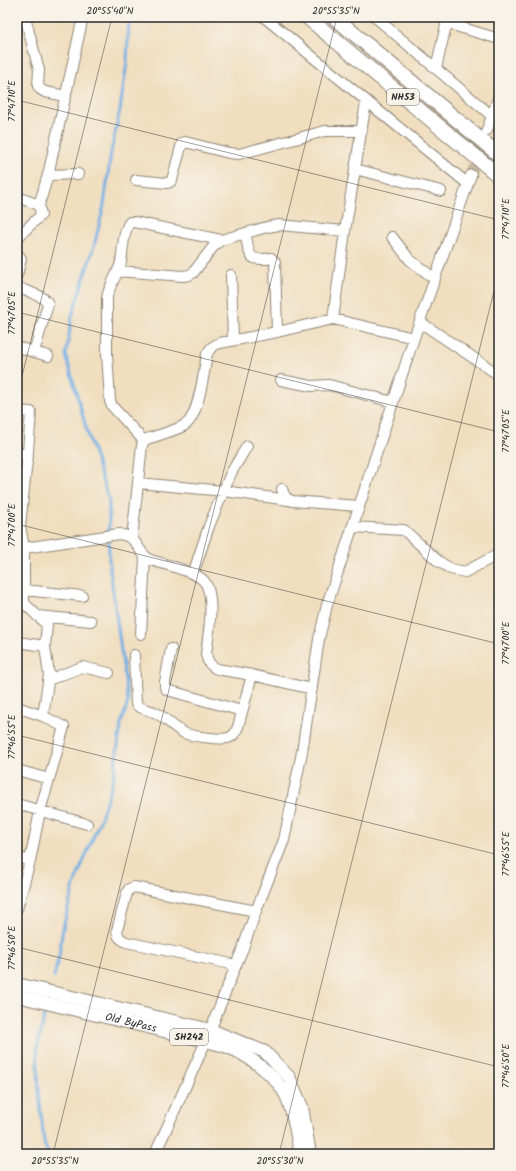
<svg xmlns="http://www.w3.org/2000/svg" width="516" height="1171" viewBox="0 0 516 1171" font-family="Kalam,sans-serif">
<rect width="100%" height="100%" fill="#f7f3e8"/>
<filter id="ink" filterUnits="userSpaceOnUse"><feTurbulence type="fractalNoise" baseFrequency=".025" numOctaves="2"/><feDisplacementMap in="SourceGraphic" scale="8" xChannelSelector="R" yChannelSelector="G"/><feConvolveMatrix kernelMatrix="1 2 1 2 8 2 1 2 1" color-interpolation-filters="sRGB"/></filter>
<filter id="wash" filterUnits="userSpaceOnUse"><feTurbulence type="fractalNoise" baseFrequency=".012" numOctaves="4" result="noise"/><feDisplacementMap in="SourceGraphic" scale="16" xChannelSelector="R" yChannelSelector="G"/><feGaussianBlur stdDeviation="0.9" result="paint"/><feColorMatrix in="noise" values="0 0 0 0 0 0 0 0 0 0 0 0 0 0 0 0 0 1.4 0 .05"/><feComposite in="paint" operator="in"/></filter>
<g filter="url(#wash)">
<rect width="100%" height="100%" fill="#f0debf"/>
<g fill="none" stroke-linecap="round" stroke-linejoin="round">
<!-- stream -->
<path stroke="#73aee4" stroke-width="3" d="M54,977L59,956L63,927L75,882L101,818L113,780L121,724L128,702L109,562V500L88,435L66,355L72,316L94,246L104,205L111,152L120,110L127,62L129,17
M45,1013L37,1048L39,1092L44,1143L48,1154"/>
</g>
</g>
<g filter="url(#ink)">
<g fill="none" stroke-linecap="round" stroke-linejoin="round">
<!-- minor-tunnel -->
<path stroke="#c9baa1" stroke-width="10" stroke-dasharray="10 5" stroke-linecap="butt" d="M471,175L485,136"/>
<defs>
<path id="minor" d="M25,17L39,70L38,86L40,89L45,92L66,96
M264,17L468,184
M375,17L492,116
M446,23L499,39
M436,68L448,17
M487,130L499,96
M355,169L441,191
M48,175L78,174
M136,180L167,183L170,182L172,180L181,147L182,143L185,142L229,153L239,154L325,131H362
M17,197L39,205L41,215L17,238
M39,205L48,175L83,17
M245,233C247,239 248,256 254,258C259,260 266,259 271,258L275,262L277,332
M392,237L410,260L435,279
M17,253L20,257L21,259L17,275
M118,271L183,276L189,275L193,273L213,247L221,240L267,227L279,225L345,231
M231,275L233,340
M17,287C25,291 46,296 48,304L34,352
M333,319L345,231L366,102
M420,322L499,375
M17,347L48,356
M281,380L311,386L328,385L333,386L393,402
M17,411L31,412L28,451L20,526L24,548V603L47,625L45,646L49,675L43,716L64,727L40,811L30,861L17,909
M144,441L112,406L110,401L107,353V297C110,284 118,274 121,262C123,251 123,230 130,222H134L221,240
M17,452L28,457
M138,483L224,491L288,500
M282,489L285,497L292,501L359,506
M352,527L404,530L438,561L451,569L465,572L495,556L499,551
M132,539L142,445L144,441L147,439C158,435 175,431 185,425C199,416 204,371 207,354C210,348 213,345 220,343L277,332L333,319L414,338
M24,548L119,534C124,535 129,536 132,539C139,545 140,554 150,560C164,564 190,570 202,579C217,592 208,636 206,654C208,662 209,665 217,669L252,675L312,689
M193,574L209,526L231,473L247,446
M24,590L82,596
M37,616L91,621
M141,634L145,557
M17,642L45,646
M171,649L165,682V687L167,690L242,711
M134,655L136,704C141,710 149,709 156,713C166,718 174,728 184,733C190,736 221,740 228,738C233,737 236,732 238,727L252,675
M48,680L82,667L109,673
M17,707L43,716
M17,770L49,779
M17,804L87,824
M17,857L30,861
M236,965L126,942C120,939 118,937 117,930L127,893L129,889L134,887L139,888L256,911
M155,1154L206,1041L236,965L243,948L256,911L284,840L302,752L319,639L327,605L414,338L471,175"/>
<g id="major">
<path d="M17,984L211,1030L265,1052L289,1077L302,1107L310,1154"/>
<path id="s1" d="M17,996L206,1041C214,1043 222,1045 230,1048C249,1056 274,1074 284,1092C293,1107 297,1136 300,1154"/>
</g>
<path id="highway" d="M307,17L499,176
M334,17L499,155"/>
</defs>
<!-- minor casing -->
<use href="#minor" stroke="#8e8475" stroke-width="12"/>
<!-- major casing -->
<use href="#major" stroke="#8e8475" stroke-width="14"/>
<!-- highway casing -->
<use href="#highway" stroke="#8e8475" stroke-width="16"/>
<!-- minor -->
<use href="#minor" stroke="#fff" stroke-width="10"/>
<!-- major -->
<use href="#major" stroke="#fff" stroke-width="12"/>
<!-- highway -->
<use href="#highway" stroke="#fff" stroke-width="14"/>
</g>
</g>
<!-- ticks -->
<path fill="none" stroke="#2b2b2b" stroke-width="1" stroke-opacity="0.45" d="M17,100L499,220M17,312L499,432M17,396L112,17M17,524L499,644M17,735L499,855M17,947L499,1067M53,1154L337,17M279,1154L499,271"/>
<g text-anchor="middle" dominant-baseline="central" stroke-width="3" stroke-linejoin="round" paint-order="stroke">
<!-- shield labels -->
<g fill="#f7f3e8" stroke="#686764" stroke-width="1">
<rect x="387" y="89" width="32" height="16" rx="3"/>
<rect x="170" y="1029" width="38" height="16" rx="3"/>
</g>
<g font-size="10" font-weight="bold" fill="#2b2b2b">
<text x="403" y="97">NH53</text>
<text x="189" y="1037">SH242</text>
</g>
<!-- street labels -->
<g font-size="11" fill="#2b2b2b" stroke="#f7f3e8">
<text stroke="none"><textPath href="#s1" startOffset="117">Old ByPass</textPath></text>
</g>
</g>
<!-- margin -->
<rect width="516" height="1171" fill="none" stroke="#f7f3e8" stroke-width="44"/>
<rect x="22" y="22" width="472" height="1127" fill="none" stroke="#2b2b2b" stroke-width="1.5"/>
<g font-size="10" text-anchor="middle" fill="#2b2b2b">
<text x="110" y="14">20°55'40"N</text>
<text x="336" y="14">20°55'35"N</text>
<text transform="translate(11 101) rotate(-90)" y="4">77°47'10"E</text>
<text transform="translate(505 219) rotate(-90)" y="4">77°47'10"E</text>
<text transform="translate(11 313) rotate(-90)" y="4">77°47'05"E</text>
<text transform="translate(505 431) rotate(-90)" y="4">77°47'05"E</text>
<text transform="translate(11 525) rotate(-90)" y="4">77°47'00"E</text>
<text transform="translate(505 643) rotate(-90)" y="4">77°47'00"E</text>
<text transform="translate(11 737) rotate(-90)" y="4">77°46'55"E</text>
<text transform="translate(505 854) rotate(-90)" y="4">77°46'55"E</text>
<text transform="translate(11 948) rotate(-90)" y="4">77°46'50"E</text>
<text transform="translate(505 1066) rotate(-90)" y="4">77°46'50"E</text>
<text x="55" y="1164">20°55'35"N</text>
<text x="280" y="1164">20°55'30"N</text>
</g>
</svg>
